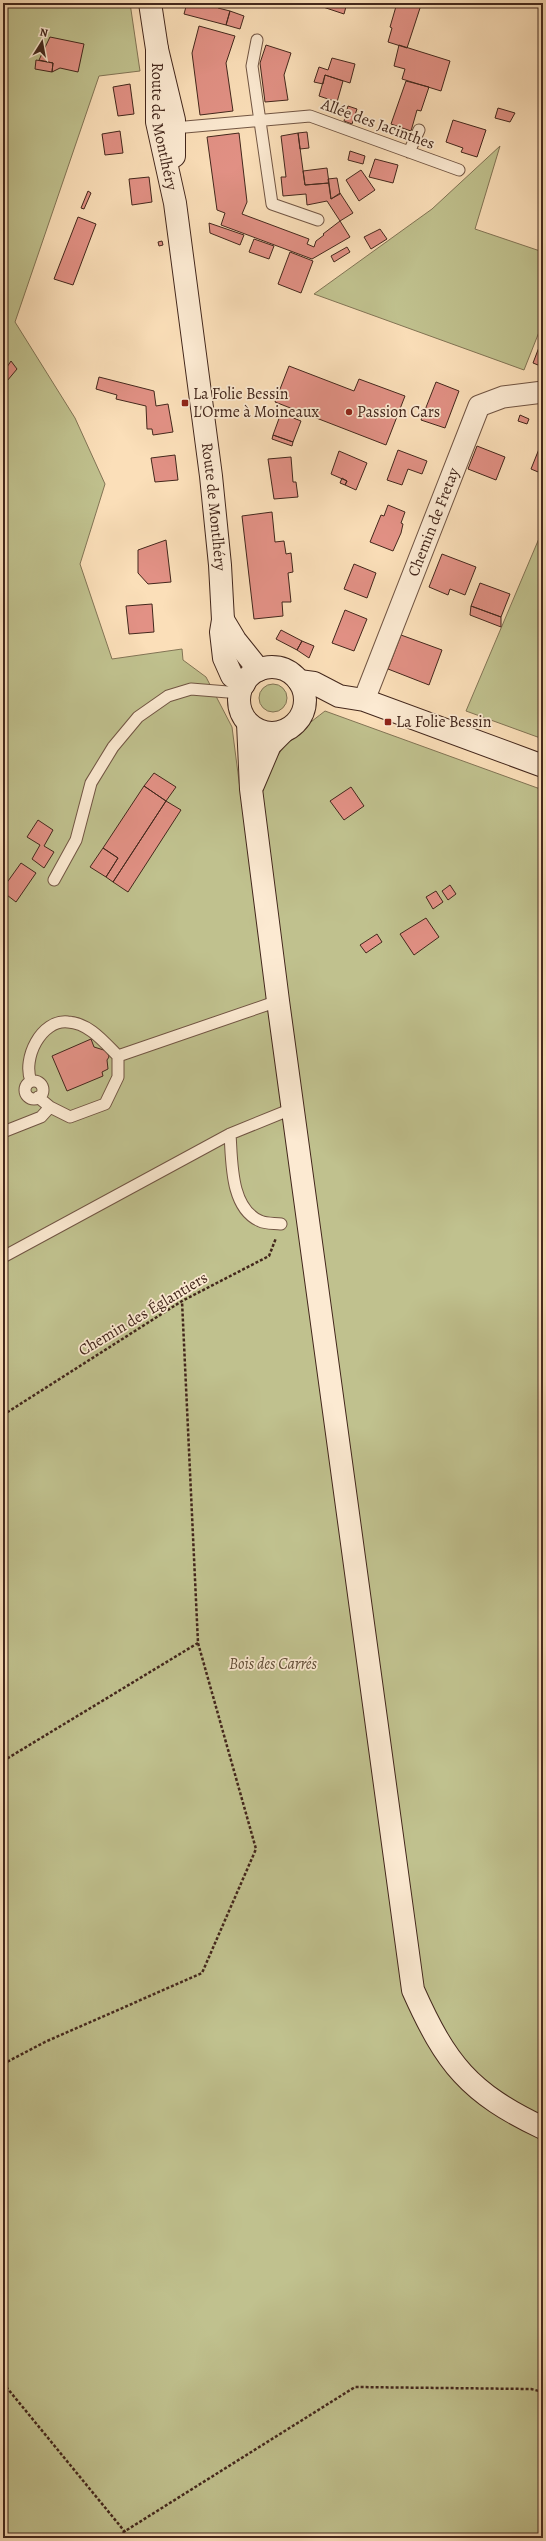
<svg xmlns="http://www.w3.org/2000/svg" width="546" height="2541" viewBox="0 0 546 2541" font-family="Alegreya,serif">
<rect width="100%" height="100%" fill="#fbdfb9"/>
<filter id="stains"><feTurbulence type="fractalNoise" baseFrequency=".005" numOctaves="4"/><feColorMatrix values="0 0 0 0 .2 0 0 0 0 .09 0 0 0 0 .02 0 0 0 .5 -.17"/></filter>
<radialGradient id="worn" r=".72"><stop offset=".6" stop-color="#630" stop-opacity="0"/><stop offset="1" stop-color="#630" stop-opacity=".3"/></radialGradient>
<!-- green -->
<path fill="#c0c18e" stroke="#827455" d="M3,3H130L140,71L99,76L15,322L75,418L105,484L80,564L112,659L182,649L183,660L206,677L232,727L240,789L263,790C273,750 294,735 325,711L543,790V2538H3Z
M500,146L475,229L543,252V322L524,370L314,294L432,209Z
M543,529V739L466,711Z
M259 698a14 14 0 1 1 28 0a14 14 0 1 1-28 0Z"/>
<!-- building -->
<path fill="#e29185" stroke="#43271c" d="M187,3L211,6L212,3H219L218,8L230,11L226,25L184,14Z
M324,3H347L344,14L323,7Z
M397,3L421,5L407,48L388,42L392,28L390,27Z
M230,11L244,16L240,29L226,25Z
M199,26L235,36L226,63L233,111L200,115L192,53Z
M50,37L84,44L78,72L60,68L52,72L53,63L39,60Z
M266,45L291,53L284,75L288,100L265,102L260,63Z
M399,45L450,61L441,91L402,79L405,69L394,66Z
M332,58L355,64L350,83L325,75L323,84L314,82L319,67L328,70Z
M36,60L53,63L52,72L35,69Z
M325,75L343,81L337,102L319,96Z
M406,81L429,87L421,111L417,110L411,131L391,124Z
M130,84L134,114L118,116L113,87Z
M348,106L357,109L352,124L344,121Z
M498,108L515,113L510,122L495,118Z
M453,120L486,130L477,157L461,152L463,148L446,142Z
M120,131L123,153L105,155L102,134Z
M307,132L309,148L300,149L298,133Z
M239,133L247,202L242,214L309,239L307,244L314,247L316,241L324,235L323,234L340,221L350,237L312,259L221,225L225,213L217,210L207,137Z
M298,133L305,185L329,183L331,199L340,193L353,213L340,221L327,201L307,205L306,194L283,196L281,177H286L281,136Z
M350,151L365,156L363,164L348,160Z
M375,159L398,165L393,183L369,177Z
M327,168L329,183L305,185L303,171Z
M361,170L375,190L359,201L346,180Z
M149,177L152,202L132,205L129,179Z
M337,178L340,194L331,199L328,179Z
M88,191L91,193L84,209L81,208Z
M78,217L96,224L73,285L54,279Z
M209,223L244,235L240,245L210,233Z
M380,229L387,239L371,249L364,237Z
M254,239L274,246L269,259L249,252Z
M162,241L163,245L159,246L158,242Z
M347,247L350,252L334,262L331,256Z
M290,252L313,261L301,293L278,284Z
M541,342L543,343V367L533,363Z
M11,361L17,369L7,381L3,377V373Z
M289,366L354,391L359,379L405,396L386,445L275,402Z
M99,377L154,391L156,406L168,404L173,432L153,435L152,429H147L146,406L116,399L117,395L96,389Z
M436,382L459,391L445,428L421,420Z
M281,413L301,421L293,442L273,435Z
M520,415L529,419L527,424L518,421Z
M273,435L293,442L292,446L272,439Z
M541,444L543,445V474L531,469Z
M477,446L505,457L496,480L468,469Z
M398,450L427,461L422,474L408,469L402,485L387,480Z
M339,451L367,463L356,490L345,485L347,481L331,474Z
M175,455L178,480L155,482L151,458Z
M291,457L293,482H296L298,497L274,499L268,459Z
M342,478L347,481L345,485L340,483Z
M388,505L405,512L401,523L403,524L401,533L393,551L370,542L381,515L384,516Z
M272,512L275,542L284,541L286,554L291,553L293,572L288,573L291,602H282L283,616L254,619L242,516Z
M166,540L171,582L148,584L138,573V550Z
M442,554L476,567L465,595L450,589L448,595L429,587Z
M354,564L376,573L367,598L344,589Z
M480,583L510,594L501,617L471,606Z
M152,604L154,632L129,634L126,606Z
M471,606L501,617V627L470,615Z
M345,610L367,619L354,651L332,643Z
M281,630L302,641L297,650L276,639Z
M401,635L442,650L429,685L388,669Z
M302,641L314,646L309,658L297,650Z
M154,773L176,787L166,801L144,786Z
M144,786L166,801L113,882L106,877L118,858L103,848Z
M351,787L364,806L344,820L330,801Z
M166,801L181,810L128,892L113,882Z
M38,820L53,830L44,846L54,852L44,868L32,859L40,845L27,837Z
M103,848L118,858L106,877L90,867Z
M21,863L36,873L16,902L3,892V888Z
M450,885L456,894L448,900L442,891Z
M436,891L443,902L433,909L426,897Z
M426,918L439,937L414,955L400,934Z
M377,934L382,942L366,953L360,945Z
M91,1039L94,1047L107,1051L109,1057L107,1060L108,1069L102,1072L103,1076L67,1091L52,1056Z"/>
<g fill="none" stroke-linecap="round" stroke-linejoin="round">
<defs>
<path id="service" d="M257,40L252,66L272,204L318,220
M174,128L310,116L459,170
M409,152L419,130
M54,880L76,840L91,783L113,747L138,717L168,696L191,689L240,693
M118,1056L278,1001
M31,1081C22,1059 41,1019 68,1022C89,1023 104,1042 118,1056V1077L105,1104L70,1117L50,1107L38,1097
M25 1090a9 9 0 1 1 18 0a9 9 0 1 1-18 0Z
M3,1132L41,1117L50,1107
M230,1134C232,1161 230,1208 260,1221C266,1224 275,1223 281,1224
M3,1257L230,1134L294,1108"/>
<g id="minor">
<path id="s1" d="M364,700L479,406L503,397L543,392"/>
</g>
<g id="secondary">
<path d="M150,3L157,49L174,120V156"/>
<path id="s2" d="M157,49V122L175,203L211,476L220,565L223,620L221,632L224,658L232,676L244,684"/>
<path d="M223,620L235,640L259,670"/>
<circle cx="272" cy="700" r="33"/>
<path d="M299,681L314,683L339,696L364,700L543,766"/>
<path d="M248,723L251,789L278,1001L413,1990C446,2064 469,2093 543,2128"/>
<path d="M253,785L270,745L283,732"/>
</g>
</defs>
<!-- service casing -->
<use href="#service" stroke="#715543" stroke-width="13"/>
<!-- minor casing -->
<use href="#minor" stroke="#715543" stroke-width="23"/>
<!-- secondary casing -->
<use href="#secondary" stroke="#43271c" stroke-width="24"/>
<!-- path -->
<path stroke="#43271c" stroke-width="2.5" stroke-dasharray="3 2" stroke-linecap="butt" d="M3,1415L182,1301L269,1256L276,1238
M3,1761L198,1643
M3,2064L45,2042L202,1973L256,1849L198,1643L182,1301
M3,2383L130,2538
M114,2538L355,2387L531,2389L543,2392"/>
<!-- service -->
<use href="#service" stroke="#fcead2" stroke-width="11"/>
<!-- minor -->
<use href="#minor" stroke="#fcead2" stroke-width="21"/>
<!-- secondary -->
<use href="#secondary" stroke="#fcead2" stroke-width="22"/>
</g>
<!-- markers -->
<g fill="#8f2418" stroke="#fcead2" stroke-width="1.5">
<rect x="181" y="399" width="8" height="8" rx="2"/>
<circle cx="349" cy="412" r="4"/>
<rect x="384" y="718" width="8" height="8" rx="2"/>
</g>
<g text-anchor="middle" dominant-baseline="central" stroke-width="3.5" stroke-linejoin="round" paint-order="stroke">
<!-- street labels -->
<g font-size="16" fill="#43271c" stroke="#fcead2">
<text transform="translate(378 124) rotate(20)">Allée des Jacinthes</text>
<text stroke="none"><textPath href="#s2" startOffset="78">Route de Montlhéry</textPath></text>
<text stroke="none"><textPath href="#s2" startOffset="462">Route de Montlhéry</textPath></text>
<text stroke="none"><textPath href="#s1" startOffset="191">Chemin de Fretay</textPath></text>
<text transform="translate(143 1314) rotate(-31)">Chemin des Églantiers</text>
</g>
<!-- poi labels -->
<g font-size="16" fill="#43271c" stroke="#fcead2" text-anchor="start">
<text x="193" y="394">La Folie Bessin<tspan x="193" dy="18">L'Orme à Moineaux</tspan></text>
<text x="357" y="412">Passion Cars</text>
<text x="396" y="722">La Folie Bessin</text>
</g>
<!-- park labels -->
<g font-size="16" font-style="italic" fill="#624e38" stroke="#fcead2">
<text x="273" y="1664">Bois des Carrés</text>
</g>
</g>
<!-- margin -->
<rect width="546" height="2541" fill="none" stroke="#fbdfb9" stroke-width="16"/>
<rect x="4" y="4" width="538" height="2533" fill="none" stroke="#43271c" stroke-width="2"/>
<rect x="8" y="8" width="530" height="2525" fill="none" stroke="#43271c"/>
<!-- north arrow -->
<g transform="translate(42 42) rotate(11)" stroke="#fcead2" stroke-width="3" paint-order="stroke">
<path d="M0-3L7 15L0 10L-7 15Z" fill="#43271c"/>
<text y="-6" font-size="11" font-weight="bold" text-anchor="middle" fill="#43271c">N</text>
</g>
<rect width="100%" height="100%" filter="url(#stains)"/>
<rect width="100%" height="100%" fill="url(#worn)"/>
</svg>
